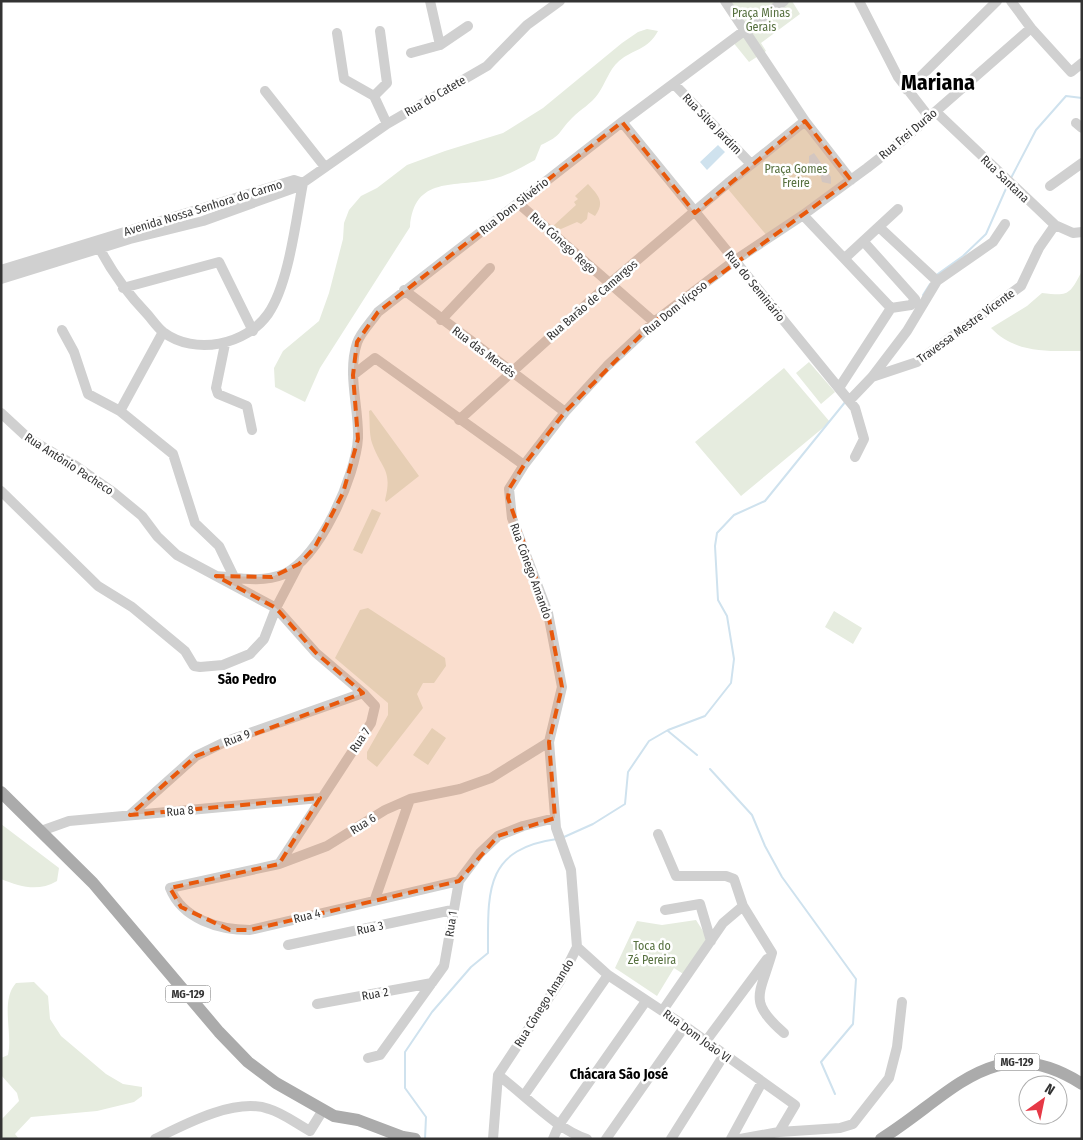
<svg xmlns="http://www.w3.org/2000/svg" width="1083" height="1140" viewBox="0 0 1083 1140" font-family="'Fira Sans Condensed',sans-serif">
<rect width="100%" height="100%" fill="#fff"/>
<!-- green -->
<path fill="#e6ecdf" d="M721,1H792L800,14L761,43L766,51L749,62L732,41L746,30Z
M647,29L658,31C648,50 633,49 619,61C608,71 606,83 598,94C591,104 581,109 572,118C557,133 563,135 541,145L535,160C522,167 507,176 493,179C455,188 414,175 410,227L320,368L305,402L275,387L274,368L283,351L319,321L329,293L343,239L344,223L349,210L361,196L377,188L407,165L445,151L503,133L543,108L622,43L638,32Z
M805,124L848,182L768,237L728,189Z
M588,184C599,196 605,202 595,216L588,212L587,219L581,224L577,222L561,229L552,227L576,205L574,202L578,199L575,196Z
M1082,271V351C1048,351 1016,354 991,328L1027,306L1042,293C1068,296 1069,296 1082,271Z
M809,362L835,392L821,404L796,373Z
M784,368L830,422L741,496L695,442Z
M371,410L419,476L386,502L385,500C393,469 381,469 372,443C369,434 370,421 369,411Z
M372,509L381,513L362,554L353,550Z
M368,608L445,658L446,666L434,683H423L417,694L423,708L377,767L367,759V752L388,715V703L335,658L360,610Z
M834,611L862,628L853,644L825,627Z
M432,728L446,738L428,765L413,755Z
M1,824L59,868L57,881C38,892 21,887 1,879Z
M696,920L712,945L688,977L674,968L657,996L615,968L637,921L662,925Z
M34,982L48,996L50,1019L61,1036L106,1074L123,1084L142,1087V1096L134,1102L97,1111L31,1117L15,1134L19,1139H1V1120L19,1101L17,1093L1,1075V1058L8,1055C13,1033 0,1001 16,983Z"/>
<!-- water -->
<path fill="#cfe2ee" d="M718,145L725,152L707,170L700,162Z
M814,153L831,177V184L822,182L820,174L809,165V156Z"/>
<g fill="none" stroke-linecap="round" stroke-linejoin="round">
<!-- stream -->
<path stroke="#cfe2ee" stroke-width="2" d="M1011,178L1036,130L1066,96L1082,98
M935,276L963,256L986,234L1008,184
M923,295L930,284
M668,731L697,755
M710,769L752,815L765,846L782,877L856,979L853,1024L821,1062L835,1094
M564,837L593,824L625,804L628,772L649,741L668,730L705,716L731,683L734,659L727,616L718,600L715,546L717,533L734,515L765,501L846,401
M425,1139L426,1117L405,1088V1052L432,1012L471,967L488,953C488,892 484,849 557,839"/>
<!-- minor -->
<path stroke="#d0d0d0" stroke-width="10" d="M430,1L440,45
M725,1L805,121L851,180
M859,1L898,77L929,117
M1011,1L1031,28L1071,72L1082,63
M380,31L387,83L374,96L387,124
M337,33L344,79L374,96
M411,53L440,45L468,26
M674,84L751,164
M907,90L997,1
M265,91L325,167
M936,112L1055,225L1073,233L1082,232
M622,122L855,408L864,439L855,457
M1076,123L1082,128
M1050,186L1082,163
M518,203L654,322
M803,215L891,308L839,388
M879,227L937,281
M96,241C109,269 127,293 148,315C153,321 158,328 163,332C195,356 246,345 268,314C289,284 296,219 303,183
M864,242L915,299L911,305L891,308
M845,258L898,209
M1,270L294,180L303,183
M1,279L130,239L203,221L297,187L387,124L487,66L527,25L560,1
M123,288L219,262L253,331
M404,290L565,412
M441,320L490,268
M62,330L74,352L88,394L120,411L173,454L195,523L219,546L234,577
M225,344L216,388L218,394L247,406L252,430
M353,375L375,358L524,465
M872,377L917,362L1021,286L1039,248L1055,225
M849,401L872,377L907,331L937,281L993,242L1005,224
M120,411L163,332
M1,413L28,438L76,466L113,492L142,516L157,536L177,555L276,608L316,653L363,693L375,706L371,723L279,864
M459,420L609,284L728,183L805,121
M1,491L98,586L132,607L185,651L194,666L200,667L223,665L250,654L264,639L276,608L298,566
M216,576C239,578 262,583 284,574C320,558 356,475 358,438C359,407 347,374 357,343C360,333 372,321 378,312L622,122L784,1
M130,815L196,756L227,741L363,693
M41,831L69,821L320,798
M658,834L676,876H726L734,879L743,906L772,953C760,995 747,1001 784,1033
M459,881L250,930C219,930 182,919 170,888L279,864L327,846L385,810L410,799L460,789L491,778L549,742
M375,899L410,799
M665,910L700,904L711,941
M288,945L452,910
M577,947L608,975L685,1026L795,1105L779,1132
M317,1004L432,983
M663,1010L723,923L743,906
M706,1041L767,959
M368,1058L380,1055L444,966L459,881L480,853L498,836L523,826L555,818
M498,1075C524,1094 557,1130 587,1139
M525,1094L608,975
M155,1139C185,1124 236,1097 269,1109C283,1113 297,1124 310,1131L323,1110
M493,1139L498,1075L560,981L577,947L571,870L556,828L549,742L562,687L548,613L512,518L509,489L524,465L565,412L607,366L654,322L734,261L803,215L867,168L903,140L1031,28
M553,1139L559,1125L646,1001
M606,1139L685,1026
M671,1139L724,1055
M731,1139L762,1082
M740,1139L779,1132L840,1128L853,1124L889,1078L897,1047L902,1002"/>
<!-- major -->
<path stroke="#ababab" stroke-width="12" d="M1,792L93,883L219,1032L248,1062L276,1083L334,1116L358,1120L403,1137L415,1139
M881,1139C952,1095 995,1028 1082,1084"/>
</g>
<!-- marked area -->
<path fill="#e8590c" fill-opacity="0.2" stroke="#e8590c" stroke-width="4" stroke-dasharray="10 6" stroke-linejoin="round" d="M805,121L851,180L654,322L565,412L524,465L509,489L508,498L548,613L562,687L549,742L555,818L498,836L459,881L250,930H230L181,907L170,888L279,864L320,798L130,815L196,756L363,693L316,653L276,608L216,576L272,577L299,564L315,547L343,493L358,439L353,375L357,342L378,312L622,122L695,213Z"/>
<g text-anchor="middle" dominant-baseline="central" stroke-width="5" stroke-linejoin="round" paint-order="stroke">
<!-- shield labels -->
<g fill="#fff" stroke="#707070" stroke-width="1">
<rect x="165.5" y="985.5" width="45" height="17" rx="4"/>
<rect x="994.5" y="1053.5" width="45" height="17" rx="4"/>
</g>
<g font-size="11" font-weight="bold" fill="#333">
<text x="188" y="994">MG-129</text>
<text x="1017" y="1062">MG-129</text>
</g>
<!-- park labels -->
<g font-size="12" fill="#56703f" stroke="#fff">
<text x="761" y="13">Praça Minas<tspan x="761" dy="14">Gerais</tspan></text>
<text x="796" y="169">Praça Gomes<tspan x="796" dy="14">Freire</tspan></text>
<text x="652" y="946">Toca do<tspan x="652" dy="14">Zé Pereira</tspan></text>
</g>
<!-- street labels -->
<g font-size="12" fill="#333" stroke="#fff">
<text transform="translate(435 96) rotate(-30)">Rua do Catete</text>
<text transform="translate(712 124) rotate(46)">Rua Silva Jardim</text>
<text transform="translate(908 134) rotate(-40)">Rua Frei Durão</text>
<text transform="translate(1005 179) rotate(44)">Rua Santana</text>
<text transform="translate(514 206) rotate(-38)">Rua Dom Silvério</text>
<text transform="translate(203 208) rotate(-17)">Avenida Nossa Senhora do Carmo</text>
<text transform="translate(563 243) rotate(42)">Rua Cônego Rego</text>
<text transform="translate(755 286) rotate(51)">Rua do Seminário</text>
<text transform="translate(592 300) rotate(-41)">Rua Barão de Camargos</text>
<text transform="translate(675 308) rotate(-39)">Rua Dom Viçoso</text>
<text transform="translate(966 326) rotate(-36)">Travessa Mestre Vicente</text>
<text transform="translate(484 352) rotate(37)">Rua das Mercês</text>
<text transform="translate(69 464) rotate(33)">Rua Antônio Pacheco</text>
<text transform="translate(531 571) rotate(70)">Rua Cônego Amando</text>
<text transform="translate(237 738) rotate(-21)">Rua 9</text>
<text transform="translate(360 740) rotate(-56)">Rua 7</text>
<text transform="translate(180 811) rotate(-5)">Rua 8</text>
<text transform="translate(363 824) rotate(-32)">Rua 6</text>
<text transform="translate(307 916) rotate(-14)">Rua 4</text>
<text transform="translate(451 924) rotate(-82)">Rua 1</text>
<text transform="translate(370 928) rotate(-12)">Rua 3</text>
<text transform="translate(375 994) rotate(-10)">Rua 2</text>
<text transform="translate(544 1003) rotate(-58)">Rua Cônego Amando</text>
<text transform="translate(697 1036) rotate(36)">Rua Dom João VI</text>
</g>
<!-- neighbourhood labels -->
<g font-size="14" font-weight="bold" fill="#000" stroke="#fff">
<text x="247" y="679">São Pedro</text>
<text x="619" y="1074">Chácara São José</text>
</g>
<!-- town labels -->
<g font-size="22" font-weight="bold" fill="#000" stroke="#fff">
<text x="938" y="82">Mariana</text>
</g>
</g>
<!-- border -->
<rect width="1083" height="1140" fill="none" stroke="#333333" stroke-width="5"/>
<!-- north arrow -->
<g transform="translate(1043 1100) rotate(33)"><circle r="24" fill="#ffffff" stroke="#adadad"/>
<path d="M0-4L9 19L0 12L-9 19Z" fill="#e63946"/>
<text y="-8" font-size="14" font-weight="bold" text-anchor="middle" fill="#333333">N</text>
</g>
</svg>
